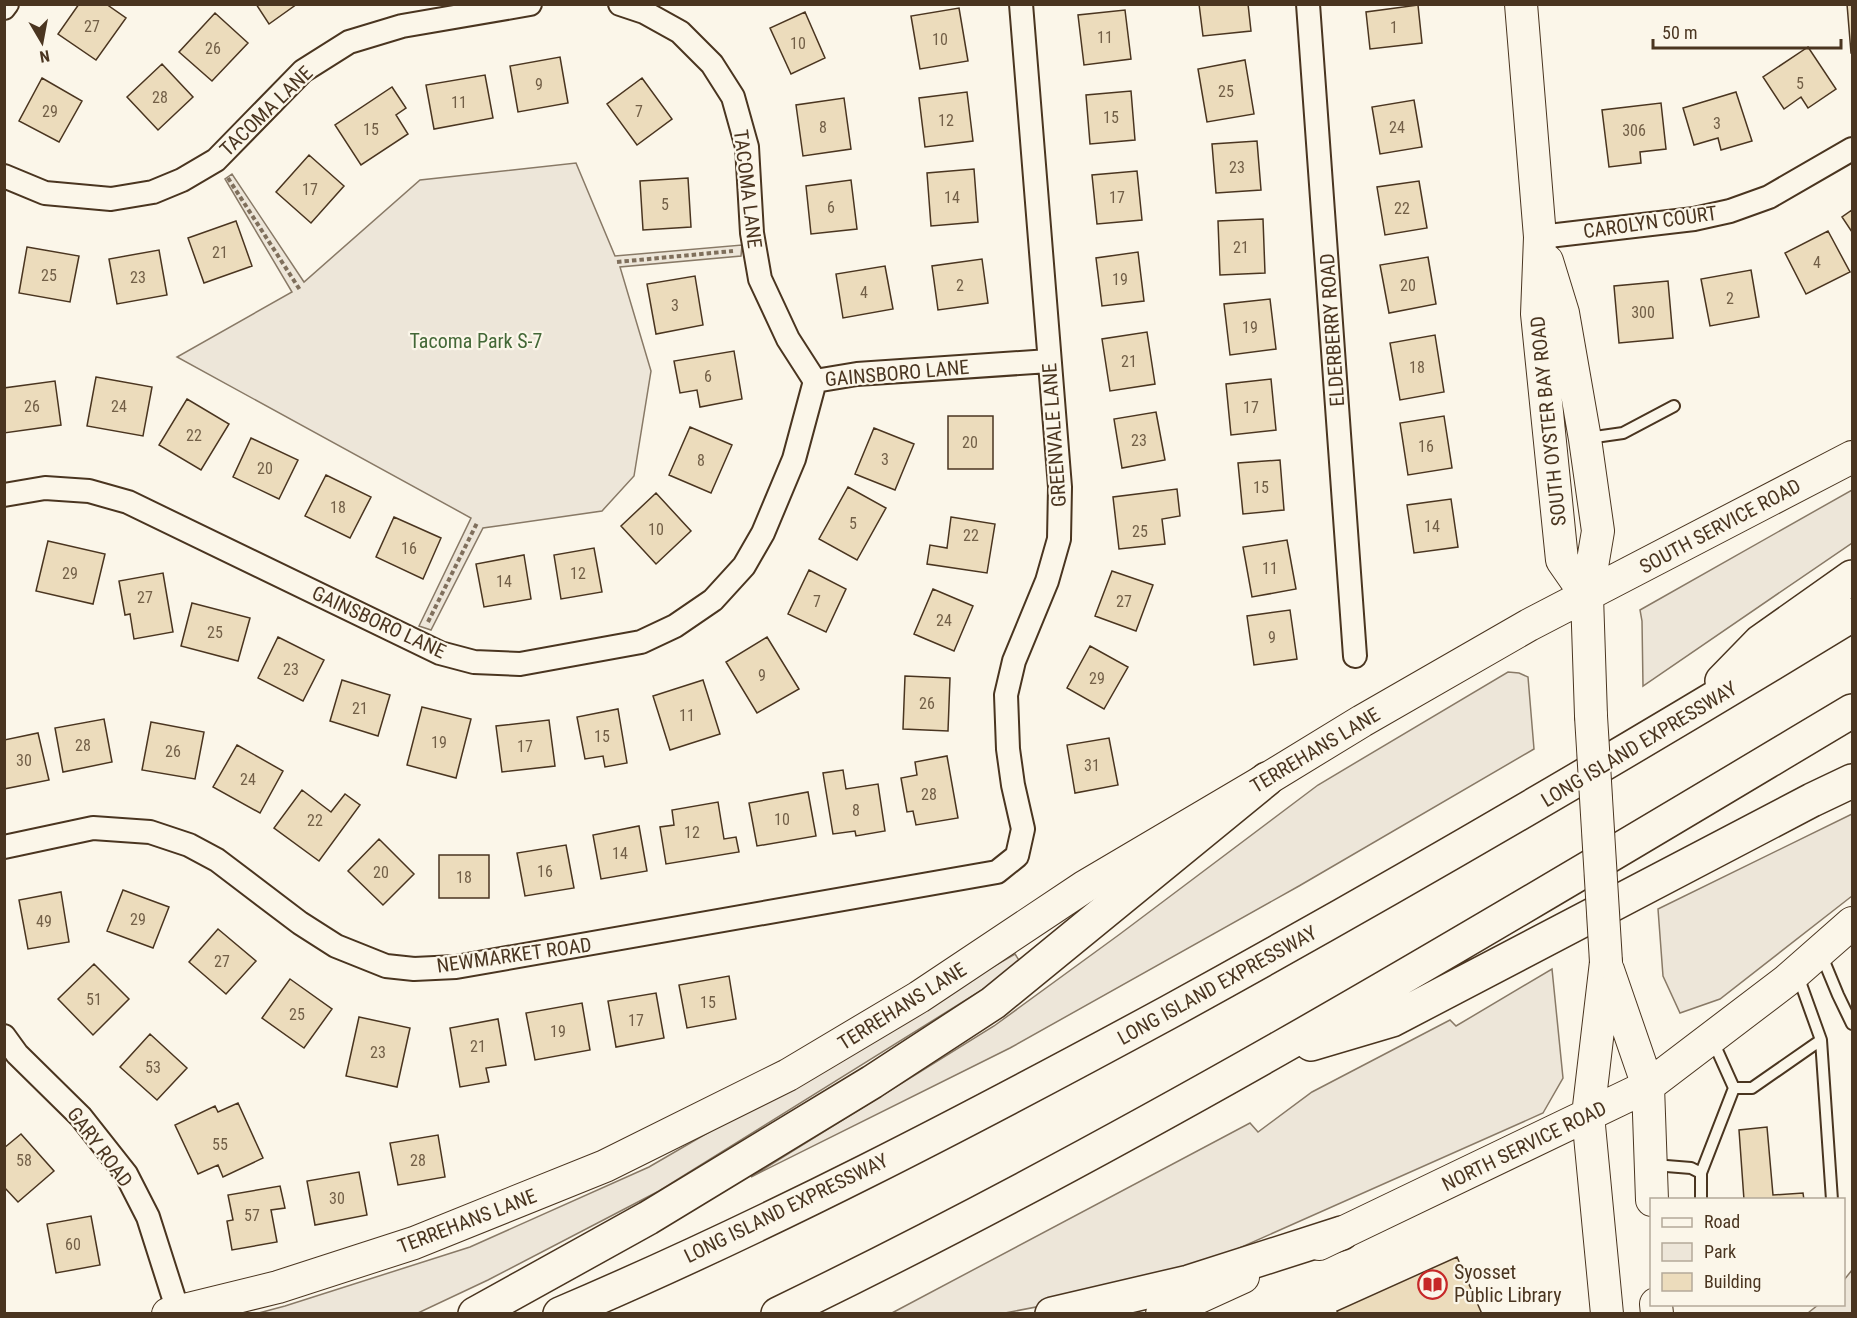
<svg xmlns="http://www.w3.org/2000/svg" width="1857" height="1318" viewBox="0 0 1857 1318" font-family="'Roboto Condensed',sans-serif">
<rect width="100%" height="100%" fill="#fbf6e9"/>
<!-- green -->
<path fill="#ede6d9" stroke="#887966" stroke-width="1.5" d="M576,163L615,256L742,245L741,256L620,267L651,371L634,476L602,511L483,528L431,630L419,626L471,518L177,357L292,292L225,179L232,174L304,282L420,180Z
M1852,490V543L1643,686L1642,621L1640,610Z
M1508,672L1519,673L1528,677L1534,749L1299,886L1010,1048L751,1177L994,1026L1120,934L1318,785Z
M1852,814V896L1720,999L1680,1013L1663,976L1658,909Z
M1015,954L1022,965L659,1191L488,1280L418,1313L255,1314L285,1306L470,1247L649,1167Z
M1552,969L1563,1078L1543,1113L1190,1270L1140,1287L1005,1313L890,1314L1250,1123L1258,1132L1312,1092L1450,1020L1456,1026Z
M1852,1270V1313H1808L1818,1305L1844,1304V1280Z"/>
<!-- building -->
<path fill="#ecdcbc" stroke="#4a3520" stroke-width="1.5" d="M79,4H106L126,18L96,60L58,34Z
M256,4H297L269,24Z
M1199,4H1248L1251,31L1203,36Z
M1847,4H1852V53H1851Z
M1418,5L1422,43L1370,49L1366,12Z
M959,8L968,61L920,69L911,16Z
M1125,10L1131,59L1084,65L1078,15Z
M805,12L825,58L791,74L770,28Z
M215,13L248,43L212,81L179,52Z
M1808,47L1836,89L1808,108L1801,97L1784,109L1763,77Z
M560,57L568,103L518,112L510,66Z
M1245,60L1254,114L1207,122L1198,69Z
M162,64L193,97L158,130L127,97Z
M485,75L493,118L434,129L426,85Z
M42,78L82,101L59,142L19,121Z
M642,78L672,119L637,145L607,104Z
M392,87L406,108L396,115L408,134L361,165L335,125Z
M1131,91L1135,140L1090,144L1086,95Z
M967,92L973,141L925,147L919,98Z
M1736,92L1752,141L1721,150L1718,138L1694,145L1683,108Z
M844,98L851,149L803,156L796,105Z
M1414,100L1422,147L1380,154L1372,107Z
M1661,103L1666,149L1640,152L1641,163L1609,167L1602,110Z
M1257,141L1261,190L1216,193L1212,144Z
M309,155L344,186L311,223L276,192Z
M974,169L978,222L931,226L927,173Z
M1137,171L1142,220L1097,224L1092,175Z
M688,178L691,227L643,230L640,181Z
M851,180L857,229L811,234L806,186Z
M1419,181L1427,228L1385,235L1377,187Z
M1852,210V232L1842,217Z
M1263,219L1265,273L1220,275L1218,221Z
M236,221L252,266L204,283L188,238Z
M1828,231L1850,272L1806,294L1785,253Z
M27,247L79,256L70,302L19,293Z
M159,250L167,295L117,304L109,259Z
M1138,252L1144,301L1102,306L1096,258Z
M1428,257L1436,304L1389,313L1380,265Z
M982,259L988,303L938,310L932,266Z
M885,266L893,309L843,318L836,274Z
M1751,270L1759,317L1710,326L1701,279Z
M695,276L703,325L656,334L647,284Z
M1668,281L1673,338L1619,343L1614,286Z
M1270,299L1276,349L1230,355L1224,304Z
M1147,332L1155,384L1110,391L1102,339Z
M1435,335L1444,392L1400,400L1390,343Z
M734,351L742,399L700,407L697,390L680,393L674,361Z
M96,377L152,387L143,436L87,426Z
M1271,379L1276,430L1231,435L1226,384Z
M55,381L61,425L4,433V388Z
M187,399L229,424L201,470L159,445Z
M1156,412L1165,460L1122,468L1114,419Z
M948,416H993V469H948Z
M1444,416L1452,468L1408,475L1400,423Z
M690,427L732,445L711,493L669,475Z
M874,428L914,444L895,490L855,474Z
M251,438L298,460L279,499L233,477Z
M1280,460L1284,510L1243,514L1238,463Z
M326,475L371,497L350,538L305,516Z
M848,487L886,508L857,560L819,539Z
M1177,489L1180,516L1162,519L1165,544L1119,549L1113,497Z
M656,493L691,531L656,564L621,526Z
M1451,499L1458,547L1414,553L1407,505Z
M394,517L441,538L423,579L376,557Z
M951,517L995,524L987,573L927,564L930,545L947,548Z
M1287,540L1296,589L1252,597L1243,547Z
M48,541L105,554L93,604L36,591Z
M594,548L602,592L561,599L554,555Z
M524,555L531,599L484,607L476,564Z
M809,570L846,589L826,632L788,614Z
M1112,571L1153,585L1136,631L1095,616Z
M163,573L173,632L134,639L130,614L125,615L119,581Z
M933,589L973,606L954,651L914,634Z
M192,603L250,618L238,661L181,646Z
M1290,610L1297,659L1254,665L1247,616Z
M278,637L324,660L303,701L258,678Z
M767,637L799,689L757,713L726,662Z
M1090,646L1128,667L1104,709L1067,688Z
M905,676L950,678L948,731L903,729Z
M342,680L390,695L378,736L330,721Z
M703,680L720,734L670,750L653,696Z
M422,707L471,719L456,778L407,765Z
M618,709L627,763L605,767L603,756L585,759L577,717Z
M104,719L112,762L63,772L55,728Z
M549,720L555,766L502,772L496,726Z
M151,722L204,732L195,779L142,770Z
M38,733L49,780L4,789V740Z
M1109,738L1118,785L1075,793L1067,745Z
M237,745L283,771L260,813L213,787Z
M947,756L958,818L916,825L913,811L907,812L901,778L917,775L915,762Z
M843,770L846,789L878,784L885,831L856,836L855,831L833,834L823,773Z
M302,790L331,812L345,794L360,805L319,861L274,828Z
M808,792L816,836L757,846L749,803Z
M718,802L724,839L736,837L739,852L666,864L660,827L674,825L672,810Z
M639,826L647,871L601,879L593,835Z
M379,839L414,874L383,905L348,871Z
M566,845L574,888L525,896L517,853Z
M439,855H489V898H439Z
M123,890L169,907L153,948L107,931Z
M61,892L69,942L28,949L19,900Z
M218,929L256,961L226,994L189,962Z
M94,964L129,999L93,1035L58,999Z
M729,976L736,1019L687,1028L679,985Z
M290,979L332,1009L304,1048L262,1018Z
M656,993L664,1038L616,1047L608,1001Z
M582,1003L590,1050L535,1060L526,1013Z
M359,1017L410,1028L397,1087L346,1076Z
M498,1019L506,1065L486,1068L489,1082L460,1087L450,1028Z
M150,1034L187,1068L157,1100L120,1067Z
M238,1103L263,1158L223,1177L218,1165L198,1174L175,1125L215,1106L218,1112Z
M1767,1127L1773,1195L1803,1193L1804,1200H1744L1739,1130Z
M21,1134L54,1171L18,1202L4,1187V1148Z
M438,1135L445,1177L398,1185L390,1143Z
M359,1172L367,1215L315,1225L307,1181Z
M280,1186L285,1208L271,1210L277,1242L232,1250L227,1221L233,1220L228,1195Z
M91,1216L100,1265L56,1273L47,1224Z
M1457,1257L1482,1314H1339L1337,1311Z"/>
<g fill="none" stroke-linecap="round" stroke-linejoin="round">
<defs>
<path id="lane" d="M1588,438L1623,433L1674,406
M1821,954L1838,995L1852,1024
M1798,976L1821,1040L1832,1200
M1712,1039L1734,1088H1752L1821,1040
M1654,1165L1691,1168L1701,1173V1200
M1701,1173L1734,1088"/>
<path id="street" d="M620,4L644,12L680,32L712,64L733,97L747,147L752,233L760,279L788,339L815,381
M1308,4L1355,656
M4,8L7,4
M4,176L45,193L111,199L153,192L182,180L216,160L303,71L349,42L402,26L530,4
M1540,237L1694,219L1730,211L1769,197L1852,149
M4,495L45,488L89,491L128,502L440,653L474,662L520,664L641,642L675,626L713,600L744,566L763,533L794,459L815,381L857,374L1049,361
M4,847L93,828L150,832L189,845L217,860L300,923L336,946L386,966L414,969L456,967L997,872L1017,856L1023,829L1013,785L1008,749L1006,695L1014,661L1047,581L1059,539L1060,487L1021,4
M4,1036L17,1054L81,1117L126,1174L148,1217L178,1311"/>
<path id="secondary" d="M1521,4L1540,237L1537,314L1562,560L1587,596
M1547,261L1563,313L1585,439L1598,531L1587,596L1591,716
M1606,962L1588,1115L1607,1314
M1608,970L1648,1086L1652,1200
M1319,1244L1648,1086L1786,981L1852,923
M1656,1304L1657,1314
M168,1314L278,1287L414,1243L605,1166L788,1075L919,997L1084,887L1267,779L1362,721L1529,625L1852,457
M1162,1314L1243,1277"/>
<path id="highway" d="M1722,681L1760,642L1852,577
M1311,1044L1392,1020L1812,800L1852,781
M475,1314L648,1218L872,1082L993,1003L1267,779
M560,1314C769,1225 970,1120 1169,1012C1400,885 1627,752 1852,615
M778,1314C1148,1135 1500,921 1852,711
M1052,1314L1189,1282L1342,1233"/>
</defs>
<!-- lane casing -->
<use href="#lane" stroke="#4a3520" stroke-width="14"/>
<!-- street casing -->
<use href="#street" stroke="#4a3520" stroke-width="26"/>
<!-- secondary casing -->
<use href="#secondary" stroke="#4a3520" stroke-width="34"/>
<!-- highway casing -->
<use href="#highway" stroke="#4a3520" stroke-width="36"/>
<!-- path -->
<path stroke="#7f6f5c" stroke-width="4" stroke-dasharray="4.5 3" stroke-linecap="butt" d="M228,178L300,290
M617,262L733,251
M428,622L477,523"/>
<!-- lane -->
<use href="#lane" stroke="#fbf6e9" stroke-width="10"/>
<!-- street -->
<use href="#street" stroke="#fbf6e9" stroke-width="22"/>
<!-- secondary -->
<use href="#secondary" stroke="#fbf6e9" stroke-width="32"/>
<!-- highway -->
<use href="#highway" stroke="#fbf6e9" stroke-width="33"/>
<defs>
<path id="secondary-bridge" d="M1591,716L1606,962"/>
</defs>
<!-- secondary-bridge casing -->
<use href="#secondary-bridge" stroke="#4a3520" stroke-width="34" stroke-linecap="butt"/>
<!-- secondary-bridge -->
<use href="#secondary-bridge" stroke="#fbf6e9" stroke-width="32"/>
</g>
<!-- icons -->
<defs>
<symbol id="library-ring" viewBox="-11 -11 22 22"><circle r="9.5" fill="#fbf6e9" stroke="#c62828" stroke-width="1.5"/><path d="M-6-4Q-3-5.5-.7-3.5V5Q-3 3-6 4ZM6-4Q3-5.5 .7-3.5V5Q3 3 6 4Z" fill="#c62828"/></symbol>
</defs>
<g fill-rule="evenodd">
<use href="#library-ring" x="1416" y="1268" width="33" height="33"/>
</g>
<g text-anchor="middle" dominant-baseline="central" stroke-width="4.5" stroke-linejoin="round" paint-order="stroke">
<!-- number labels -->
<g font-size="16" fill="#725f47">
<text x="92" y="26">27</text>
<text x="1394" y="27">1</text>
<text x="1105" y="37">11</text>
<text x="940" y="39">10</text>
<text x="798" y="43">10</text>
<text x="213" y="48">26</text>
<text x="1800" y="83">5</text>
<text x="539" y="84">9</text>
<text x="1226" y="91">25</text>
<text x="160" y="97">28</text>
<text x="459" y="102">11</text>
<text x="50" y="111">29</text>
<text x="639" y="111">7</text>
<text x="1111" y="117">15</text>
<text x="946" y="120">12</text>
<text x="1717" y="123">3</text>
<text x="823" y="127">8</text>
<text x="1397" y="127">24</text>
<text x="371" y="129">15</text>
<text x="1634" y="130">306</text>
<text x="1237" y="167">23</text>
<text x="310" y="189">17</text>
<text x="952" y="197">14</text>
<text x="1117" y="197">17</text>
<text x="665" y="204">5</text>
<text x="831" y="207">6</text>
<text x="1402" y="208">22</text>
<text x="1241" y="247">21</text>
<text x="220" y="252">21</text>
<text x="1817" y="262">4</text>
<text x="49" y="275">25</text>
<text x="138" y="277">23</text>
<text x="1120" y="279">19</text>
<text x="960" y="285">2</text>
<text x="1408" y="285">20</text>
<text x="864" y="292">4</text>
<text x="1730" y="298">2</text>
<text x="675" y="305">3</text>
<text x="1643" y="312">300</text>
<text x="1250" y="327">19</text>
<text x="1129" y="361">21</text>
<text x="1417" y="367">18</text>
<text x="708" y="376">6</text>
<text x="32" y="406">26</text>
<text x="119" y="406">24</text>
<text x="1251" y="407">17</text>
<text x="194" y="435">22</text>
<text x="1139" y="440">23</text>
<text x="970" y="442">20</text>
<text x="1426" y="446">16</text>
<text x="885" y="459">3</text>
<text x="701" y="460">8</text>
<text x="265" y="468">20</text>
<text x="1261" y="487">15</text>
<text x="338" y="507">18</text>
<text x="853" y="523">5</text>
<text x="1432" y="526">14</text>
<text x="656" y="529">10</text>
<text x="1140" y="531">25</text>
<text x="971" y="535">22</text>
<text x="409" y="548">16</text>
<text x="1270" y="568">11</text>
<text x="70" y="573">29</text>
<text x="578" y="573">12</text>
<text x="504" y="581">14</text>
<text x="145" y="597">27</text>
<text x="817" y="601">7</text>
<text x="1124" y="601">27</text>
<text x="944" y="620">24</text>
<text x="215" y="632">25</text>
<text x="1272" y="637">9</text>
<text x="291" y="669">23</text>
<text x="762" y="675">9</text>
<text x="1097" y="678">29</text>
<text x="927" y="703">26</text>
<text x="360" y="708">21</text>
<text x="687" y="715">11</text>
<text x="602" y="736">15</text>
<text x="439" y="742">19</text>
<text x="83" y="745">28</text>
<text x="525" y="746">17</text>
<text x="173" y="751">26</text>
<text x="24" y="760">30</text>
<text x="1092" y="765">31</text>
<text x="248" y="779">24</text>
<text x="929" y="794">28</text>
<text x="856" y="810">8</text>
<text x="782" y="819">10</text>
<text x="315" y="820">22</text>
<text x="692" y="832">12</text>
<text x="620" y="853">14</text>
<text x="545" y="871">16</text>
<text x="381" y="872">20</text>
<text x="464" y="877">18</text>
<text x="138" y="919">29</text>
<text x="44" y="921">49</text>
<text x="222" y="961">27</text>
<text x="94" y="999">51</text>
<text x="708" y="1002">15</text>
<text x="297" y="1014">25</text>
<text x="636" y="1020">17</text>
<text x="558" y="1031">19</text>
<text x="478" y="1046">21</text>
<text x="378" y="1052">23</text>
<text x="153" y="1067">53</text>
<text x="220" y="1144">55</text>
<text x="24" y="1160">58</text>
<text x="418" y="1160">28</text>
<text x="337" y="1198">30</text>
<text x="252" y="1215">57</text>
<text x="73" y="1244">60</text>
</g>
<!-- street labels -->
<g font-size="20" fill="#4a3520" stroke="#fbf6e9">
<text transform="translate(266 111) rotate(-44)">TACOMA LANE</text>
<text transform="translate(748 189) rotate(83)">TACOMA LANE</text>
<text transform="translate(1650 222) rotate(-8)">CAROLYN COURT</text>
<text transform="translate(1332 330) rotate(-94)">ELDERBERRY ROAD</text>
<text transform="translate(897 373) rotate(-5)">GAINSBORO LANE</text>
<text transform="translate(1548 421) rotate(-96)">SOUTH OYSTER BAY ROAD</text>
<text transform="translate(1054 435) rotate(-94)">GREENVALE LANE</text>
<text transform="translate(1720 526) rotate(-28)">SOUTH SERVICE ROAD</text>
<text transform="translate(379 622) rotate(25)">GAINSBORO LANE</text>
<text transform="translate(1639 744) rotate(-31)">LONG ISLAND EXPRESSWAY</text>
<text transform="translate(1315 750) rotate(-31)">TERREHANS LANE</text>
<text transform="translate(514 955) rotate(-8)">NEWMARKET ROAD</text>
<text transform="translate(1217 985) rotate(-29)">LONG ISLAND EXPRESSWAY</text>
<text transform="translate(902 1006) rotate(-32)">TERREHANS LANE</text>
<text transform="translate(1524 1146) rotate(-26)">NORTH SERVICE ROAD</text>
<text transform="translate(100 1147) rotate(53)">GARY ROAD</text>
<text transform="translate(786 1208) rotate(-26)">LONG ISLAND EXPRESSWAY</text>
<text transform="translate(467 1221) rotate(-21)">TERREHANS LANE</text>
</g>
<!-- park labels -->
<g font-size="20" fill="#436837" stroke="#fbf6e9">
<text x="476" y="341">Tacoma Park S-7</text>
</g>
<!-- poi labels -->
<g font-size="20" fill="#4a3520" stroke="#fbf6e9" text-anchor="start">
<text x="1454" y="1272">Syosset<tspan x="1454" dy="23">Public Library</tspan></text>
</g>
</g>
<!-- border -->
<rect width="1857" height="1318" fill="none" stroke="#4a3520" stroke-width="12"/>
<!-- legend -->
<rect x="1650" y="1198" width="195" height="108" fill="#fbf6e9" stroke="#b4a999" stroke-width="1.5"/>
<rect x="1662" y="1218" width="30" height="9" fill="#fbf6e9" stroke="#b4a999" stroke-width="1.5"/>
<text x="1704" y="1228" font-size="18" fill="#4a3520">Road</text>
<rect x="1662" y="1243" width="30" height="18" fill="#ede6d9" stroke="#b4a999" stroke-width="1.5"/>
<text x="1704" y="1258" font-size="18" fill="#4a3520">Park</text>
<rect x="1662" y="1273" width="30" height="18" fill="#ecdcbc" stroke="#b4a999" stroke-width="1.5"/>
<text x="1704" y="1288" font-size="18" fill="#4a3520">Building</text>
<!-- north arrow -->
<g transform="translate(42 42) rotate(170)" stroke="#fbf6e9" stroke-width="4.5" paint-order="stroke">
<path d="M0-4.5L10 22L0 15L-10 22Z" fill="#4a3520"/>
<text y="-9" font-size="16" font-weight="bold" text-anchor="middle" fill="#4a3520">N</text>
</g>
<!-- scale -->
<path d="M1653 39v9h188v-9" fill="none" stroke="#4a3520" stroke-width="3"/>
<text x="1662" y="39" font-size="18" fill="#4a3520" stroke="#fbf6e9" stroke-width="4.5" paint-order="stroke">50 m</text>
</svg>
